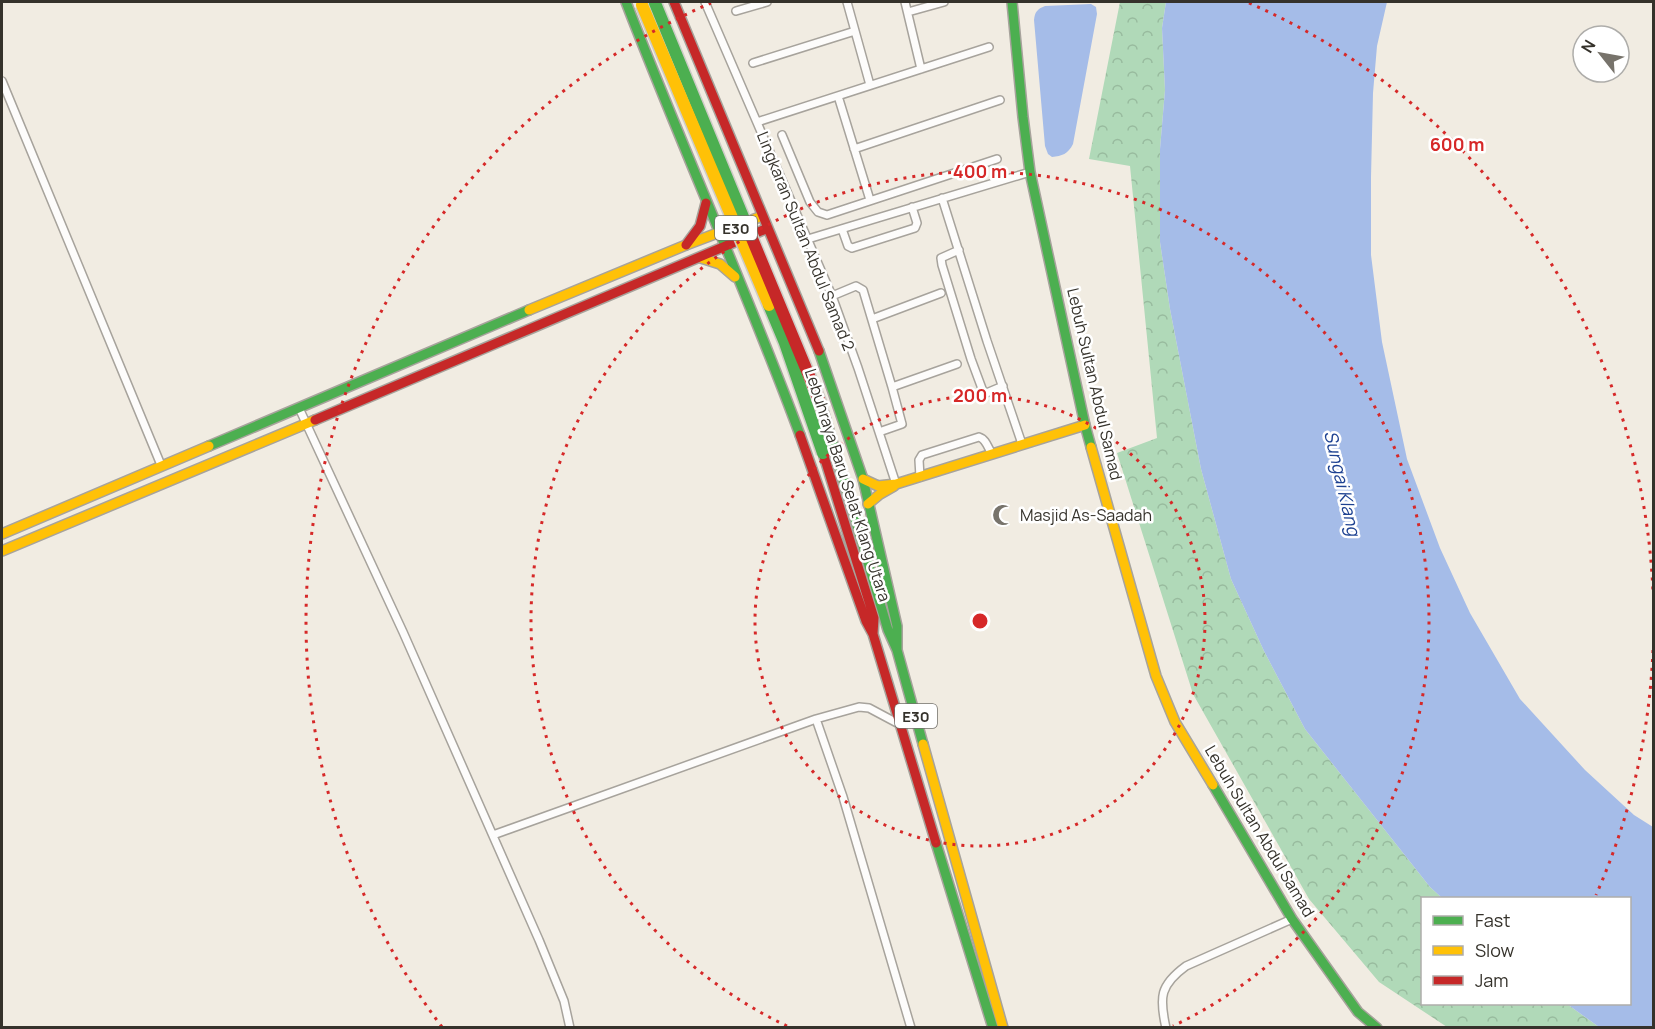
<svg xmlns="http://www.w3.org/2000/svg" width="1655" height="1029" viewBox="0 0 1655 1029" font-family="Manrope,sans-serif">
<defs>
<pattern id="forest-crowns" width="20" height="18" patternUnits="userSpaceOnUse" patternTransform="scale(1.5)"><rect width="20" height="18" fill="#b0d9b8"/><path d="M2 6a3 3 0 1 1 6 0M12 15a3 3 0 1 1 6 0" fill="none" stroke="#98bb9e"/></pattern>
</defs>
<rect width="100%" height="100%" fill="#f1ece2"/>
<!-- forest -->
<path fill="url(#forest-crowns)" d="M1120,2H1166L1162,28L1165,90L1160,149V242L1170,309L1201,469L1231,579L1264,651L1305,729L1430,887L1442,898H1422V1004H1567L1599,1027H1447L1379,982L1309,899L1193,694L1117,453L1157,438L1130,166L1089,159Z"/>
<!-- water -->
<path fill="#a5bce8" d="M1166,2H1387L1377,46L1373,93L1371,177V255L1382,342L1407,459L1440,548L1470,613L1520,699L1585,770L1634,815L1653,827V1027H1599L1567,1004H1630V898H1442L1430,887L1305,729L1264,651L1231,579L1201,469L1170,309L1160,242V149L1165,90L1162,28Z
M1091,4L1096,7L1097,14L1073,144C1068,154 1062,156 1052,157L1048,154L1045,146L1034,20C1035,12 1037,9 1045,6Z"/>
<g fill="none" stroke-linecap="round" stroke-linejoin="round">
<defs>
<path id="street" d="M705,2L832,296L858,368L896,484
M847,2L870,85
M905,2L921,69
M736,11L767,2
M908,12L944,2
M753,63L855,31
M2,81L161,465
M838,96L870,200
M757,122L989,47
M782,135L810,202L818,212L827,215L997,159
M854,149L1000,100
M942,198L987,341L1022,444
M842,229L848,246L852,248L915,228L917,223L912,207
M808,239L1030,172
M959,250L941,258L942,265L971,359L984,394L1003,386
M832,296L856,286L863,290L892,387L902,424L879,432
M872,319L941,293
M892,387L957,364
M299,408L403,632L539,940L564,1001L570,1028
M920,477L919,460L922,455L979,437C986,439 988,448 992,454
M816,719L843,797L911,1028
M493,835L816,719L859,707L869,708L899,724
M1166,1028C1159,997 1160,985 1186,966L1292,919"/>
<path id="fast" d="M626,2C682,147 746,289 800,435
M1012,2L1023,117L1030,172L1085,425L1091,447
M819,351L863,479L897,626V650
M822,407L888,630L897,650L923,744
M209,446L529,310
M1213,785L1292,919L1358,1012L1377,1028
M936,843L993,1028"/>
<path id="slow" d="M701,258L720,264L735,277
M529,310L686,245L762,216
M1091,447L1156,676L1175,722L1213,785
M863,479L878,486L896,484L1085,425
M868,504L880,494L894,486
M2,534L209,446
M2,551L315,420
M923,744L1003,1028"/>
<path id="jam" d="M674,2L819,351
M686,245L700,226L706,203
M315,420L768,228
M800,435L866,621L873,634
M823,453L874,618L873,634L936,843"/>
</defs>
<!-- street casing -->
<use href="#street" stroke="#a7a39c" stroke-width="10"/>
<!-- fast casing -->
<use href="#fast" stroke="#a7a39c" stroke-width="12"/>
<!-- slow casing -->
<use href="#slow" stroke="#a7a39c" stroke-width="12"/>
<!-- jam casing -->
<use href="#jam" stroke="#a7a39c" stroke-width="12"/>
<!-- street -->
<use href="#street" stroke="#fdfcfb" stroke-width="7"/>
<!-- fast -->
<use href="#fast" stroke="#4caf50" stroke-width="9"/>
<!-- slow -->
<use href="#slow" stroke="#ffc107" stroke-width="9"/>
<!-- jam -->
<use href="#jam" stroke="#c62828" stroke-width="9"/>
<defs>
<path id="fast-bridge" d="M655,3L748,229
M769,305L785,343L823,453"/>
<path id="slow-bridge" d="M642,5L769,305"/>
<path id="jam-bridge" d="M748,229L822,407"/>
</defs>
<!-- fast-bridge casing -->
<use href="#fast-bridge" stroke="#cecbc6" stroke-width="15" stroke-linecap="butt"/>
<!-- slow-bridge casing -->
<use href="#slow-bridge" stroke="#cecbc6" stroke-width="15" stroke-linecap="butt"/>
<!-- jam-bridge casing -->
<use href="#jam-bridge" stroke="#cecbc6" stroke-width="15" stroke-linecap="butt"/>
<!-- fast-bridge -->
<use href="#fast-bridge" stroke="#4caf50" stroke-width="12"/>
<!-- slow-bridge -->
<use href="#slow-bridge" stroke="#ffc107" stroke-width="12"/>
<!-- jam-bridge -->
<use href="#jam-bridge" stroke="#c62828" stroke-width="12"/>
</g>
<!-- distance rings -->
<g fill="none" stroke="#d62828" stroke-width="3" stroke-dasharray="3 6">
<circle cx="980" cy="621" r="225"/>
<path d="M787 1026A449 449 0 1 1 1173 1026"/>
<path d="M1653 650A674 674 0 0 1 1596 895M442 1027A674 674 0 0 1 711 3M1249 3A674 674 0 0 1 1653 592"/>
</g>
<!-- icons -->
<defs>
<symbol id="mosque-bare" viewBox="-9 -9 18 18"><path d="M3.5-4.9A6 6 0 1 0 3.5 4.9A5 5 0 1 1 3.5-4.9Z" fill="#77736b" stroke="#fff" stroke-width="2.5" paint-order="stroke"/></symbol>
</defs>
<g fill-rule="evenodd">
<use href="#mosque-bare" x="988" y="500" width="30" height="30"/>
</g>
<g text-anchor="middle" dominant-baseline="central" stroke-width="5" stroke-linejoin="round" paint-order="stroke">
<!-- shield labels -->
<g fill="#fff" stroke="#72706b" stroke-width="1.5">
<rect x="715" y="216" width="42" height="24" rx="4.5"/>
<rect x="895" y="704" width="42" height="24" rx="4.5"/>
</g>
<g font-size="15" font-weight="bold" fill="#35322b">
<text x="736" y="228">E30</text>
<text x="916" y="716">E30</text>
</g>
<!-- street labels -->
<g font-size="16" fill="#35322b" stroke="#fff">
<text transform="translate(806 241) rotate(68)">Lingkaran Sultan Abdul Samad 2</text>
<text transform="translate(1095 384) rotate(77)">Lebuh Sultan Abdul Samad</text>
<text transform="translate(848 485) rotate(72)">Lebuhraya Baru Selat Klang Utara</text>
<text transform="translate(1260 831) rotate(59)">Lebuh Sultan Abdul Samad</text>
</g>
<!-- poi labels -->
<g font-size="16" fill="#35322b" stroke="#fff" text-anchor="start">
<text x="1020" y="515">Masjid As-Saadah</text>
</g>
<!-- water labels -->
<g font-size="18" font-style="italic" fill="#1d4191" stroke="#fff">
<text transform="translate(1343 483) rotate(77)">Sungai Klang</text>
</g>
</g>
<circle cx="980" cy="621" r="9" fill="#d62828" stroke="#fff" stroke-width="3"/>
<g font-size="18" text-anchor="middle" font-weight="bold" fill="#d62828" stroke="#fff" stroke-width="5" stroke-linejoin="round" paint-order="stroke">
<text x="1457" y="151">600 m</text>
<text x="980" y="178">400 m</text>
<text x="980" y="402">200 m</text>
</g>
<!-- border -->
<rect width="1655" height="1029" fill="none" stroke="#35322b" stroke-width="6"/>
<!-- legend -->
<rect x="1421" y="897" width="210" height="108" fill="#ffffff" stroke="#aeadaa" stroke-width="1.5"/>
<rect x="1433" y="916" width="30" height="9" fill="#4caf50" stroke="#aeadaa" stroke-width="1.5"/>
<text x="1475" y="927" font-size="18" fill="#35322b">Fast</text>
<rect x="1433" y="946" width="30" height="9" fill="#ffc107" stroke="#aeadaa" stroke-width="1.5"/>
<text x="1475" y="957" font-size="18" fill="#35322b">Slow</text>
<rect x="1433" y="976" width="30" height="9" fill="#c62828" stroke="#aeadaa" stroke-width="1.5"/>
<text x="1475" y="987" font-size="18" fill="#35322b">Jam</text>
<!-- north arrow -->
<g transform="translate(1601 54) rotate(301)"><circle r="28" fill="#ffffff" stroke="#aeadaa" stroke-width="1.5"/>
<path d="M0-4.5L10 22L0 15L-10 22Z" fill="#77736b"/>
<text y="-9" font-size="16" font-weight="bold" text-anchor="middle" fill="#35322b">N</text>
</g>
</svg>
